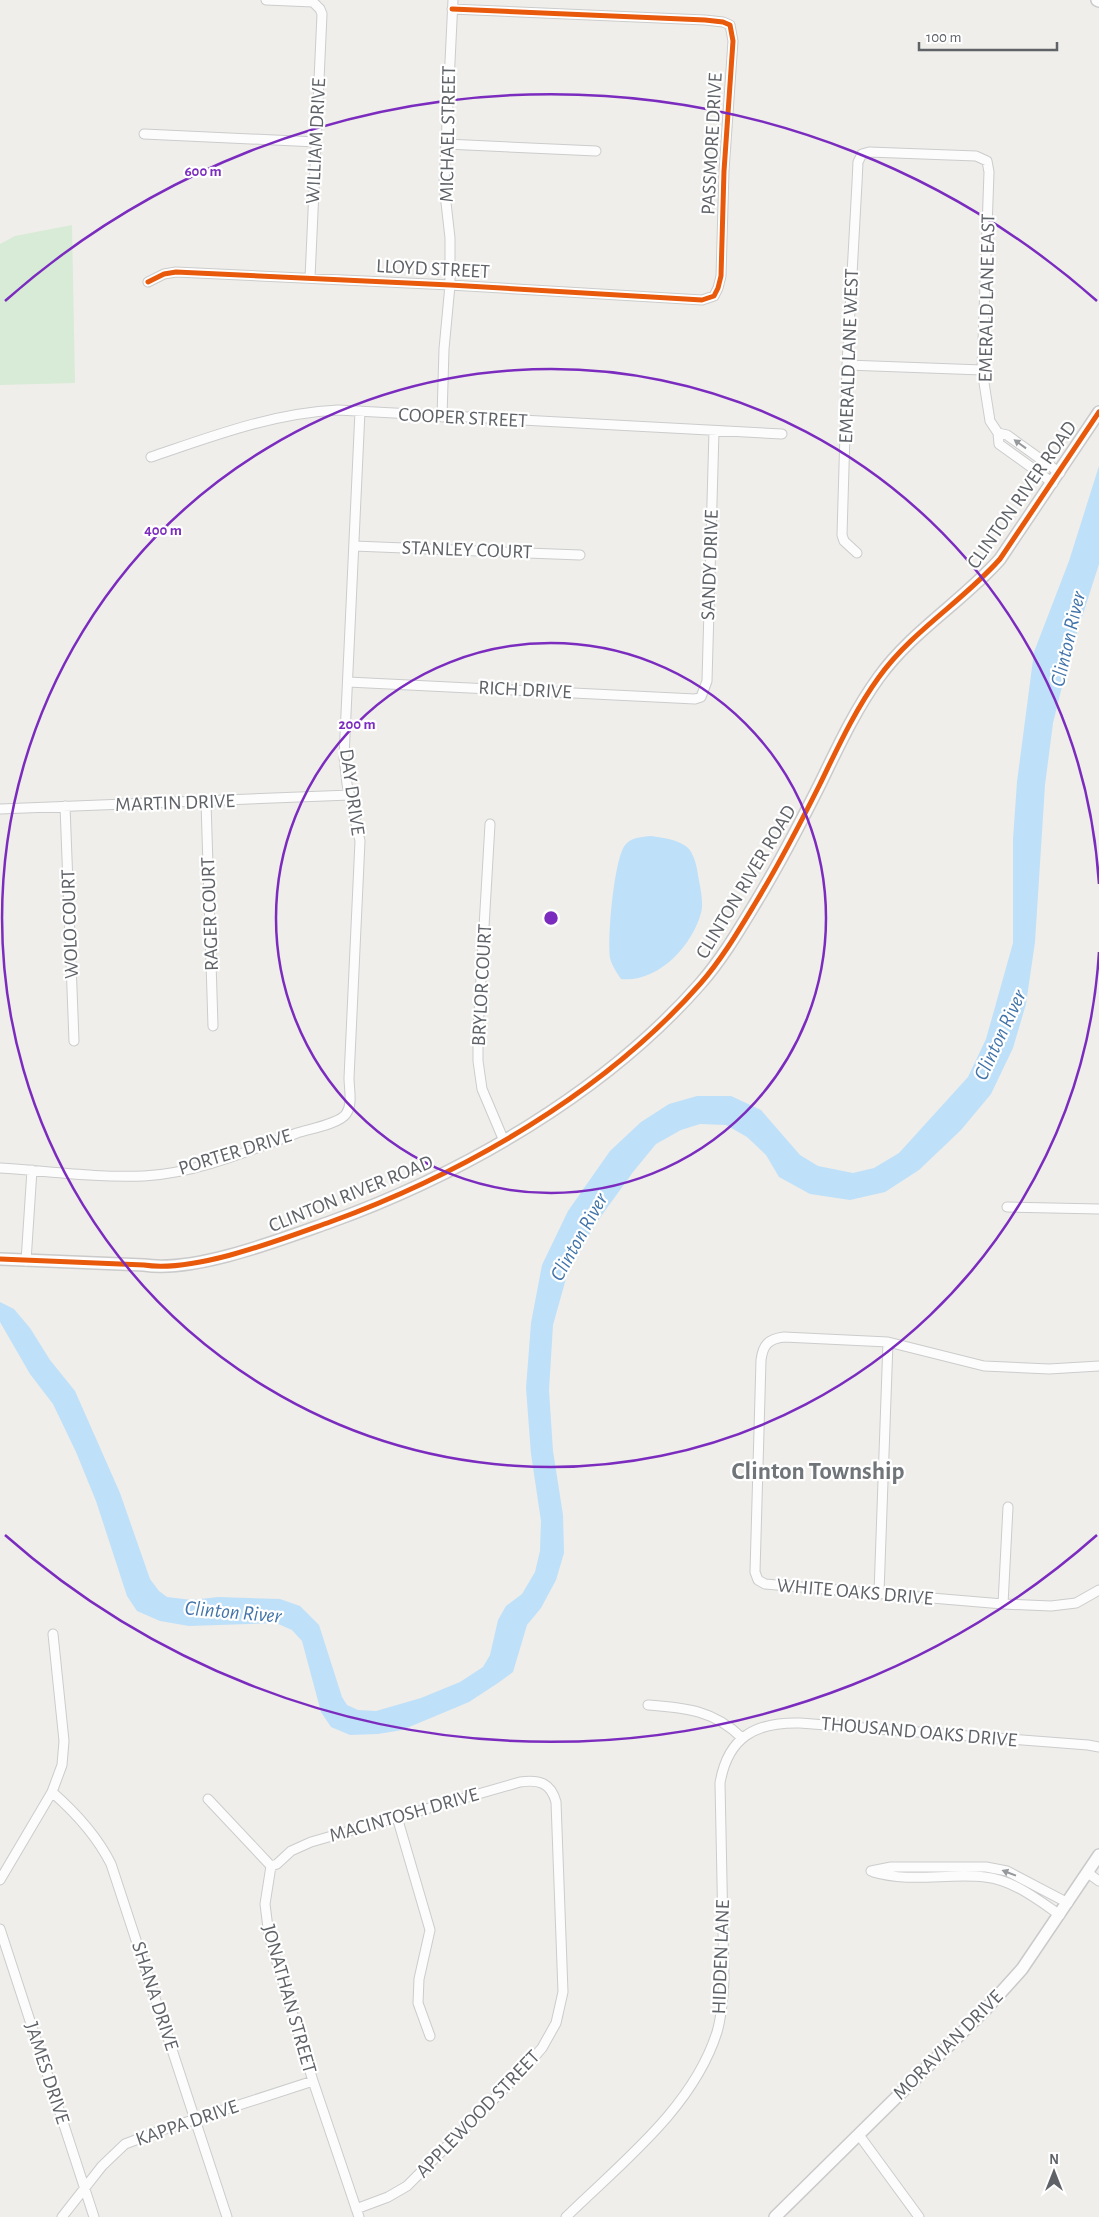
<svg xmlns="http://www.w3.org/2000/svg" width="1099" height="2217" viewBox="0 0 1099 2217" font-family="'Alegreya Sans',sans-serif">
<rect width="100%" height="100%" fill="#efeeea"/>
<!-- green -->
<path fill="#d8ebd6" d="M72,225L75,383L0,385V244L15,236Z"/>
<!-- water -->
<path fill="#bfe0f9" d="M1099,466V564L1069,658L1053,723L1045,785L1035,942L1026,1004L1013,1048L991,1094L961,1130L919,1170L885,1192L850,1200L810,1194L779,1177L766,1155L747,1137L726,1125L700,1124L681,1130L656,1144L633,1172L594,1226L567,1275L553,1325L549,1390L553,1451L563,1515L564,1553L556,1580L541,1608L527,1625L513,1672L498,1683L469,1702L402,1730L378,1734L350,1735L331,1727L321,1712L302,1641L292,1630L276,1623L189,1626L160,1621L137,1611L127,1596L96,1501L76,1452L53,1404L30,1374L0,1322V1302L14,1309L30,1328L50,1360L75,1391L120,1493L150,1579L159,1591L167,1597L192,1600L218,1597L280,1599L300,1606L319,1625L342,1697L347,1705L358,1710L376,1711L421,1698L460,1682L483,1667L490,1655L498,1620L506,1606L522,1594L535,1572L540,1551L541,1521L531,1454L526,1388L531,1323L542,1265L568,1211L610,1151L641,1122L669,1104L697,1096H731L761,1110L800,1155L818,1166L853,1173L874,1168L899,1153L968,1077L986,1039L1013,943V839L1017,782L1034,652L1069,561Z
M651,836C664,838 676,839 687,847C694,853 697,867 698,875C700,887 704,902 701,913C692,946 658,983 621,979C617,973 612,966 610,958C607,941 614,855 626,844C632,837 642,837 651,836Z"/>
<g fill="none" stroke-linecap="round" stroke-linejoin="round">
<defs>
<path id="street" d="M266,0L313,2L320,9L322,14L310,278
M144,134L316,142
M446,144L596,151
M148,282L164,274L176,272L450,285L702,300L714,296L718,288L721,276L724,171L733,41L730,25L723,22L705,20L452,9
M847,365L982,370
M442,417L444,349L450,285V238L444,185L453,0
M151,457C213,436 273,413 338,410L782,434
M1053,483L999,444L998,433L1007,435L1060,473
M354,546L580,555
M857,553L844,541L842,535L847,365L857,183L858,162L862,154L869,152L976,156L987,161L989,172L982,370L990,421L998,433
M348,682L695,699L701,697L707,681L714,431
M206,802L213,1026
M65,806L74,1041
M0,809L350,795
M490,824L478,1030V1061L482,1089L504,1141
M0,1168C48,1171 96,1178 144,1176C197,1173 248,1151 297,1133C309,1129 339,1124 346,1114C353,1104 349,1089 349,1078L360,841L347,784L344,757L360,411
M1007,1207L1099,1209
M26,1261L32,1170
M1099,1366L1049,1369L984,1366L888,1342L784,1337C768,1339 763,1345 761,1360L755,1572L758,1580L765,1584L1003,1604L1051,1606L1076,1603L1099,1590
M879,1593L888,1342
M1003,1604L1008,1507
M648,1705C686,1708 714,1710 742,1738
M52,1792C76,1813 97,1836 111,1864L227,2217
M208,1799L271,1866
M397,1817L430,1930L419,1979L418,2003L430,2036
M271,1866L277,1864L291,1851L311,1842L520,1782C539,1779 551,1783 556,1802L563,1992L556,2023L542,2048L523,2070L407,2186L388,2197L356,2209
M271,1866L265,1904L269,1936L313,2081L359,2217
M871,1871L891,1867H986L1007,1871L1068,1903
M873,1872C910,1883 947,1873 985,1877C1013,1880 1037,1899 1060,1915
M1088,1873L1099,1881
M0,1880L52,1792L62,1765L64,1741L53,1634
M0,1929L94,2217
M859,2135L919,2217
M62,2217L102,2166L125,2144L162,2130L313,2081
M566,2217C621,2163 693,2108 717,2032C722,2015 723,1998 724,1980L720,1783C728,1737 755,1722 800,1723L1088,1745L1099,1747"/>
<path id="secondary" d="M1097,0L1099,1
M0,1259L144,1265C195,1273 282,1239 330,1222C465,1173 605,1092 700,984C722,959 739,930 756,902C779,864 800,824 820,784C838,747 855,710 879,677C912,631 963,601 1000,559L1099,412
M775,2217L986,2009L1022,1969L1099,1855"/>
</defs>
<!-- street casing -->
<use href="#street" stroke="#cbcccc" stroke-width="11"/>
<!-- secondary casing -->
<use href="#secondary" stroke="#cacacb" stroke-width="14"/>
<!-- street -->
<use href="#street" stroke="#fdfcfc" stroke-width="9"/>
<!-- secondary -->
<use href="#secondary" stroke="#fdfcfc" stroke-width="11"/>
<defs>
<path id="cycleway" d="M148,282L164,274L176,272L450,285L702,300L714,296L718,288L721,276L724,171L733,41L730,25L723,22L705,20L452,9
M0,1259L144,1265C195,1273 282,1239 330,1222C465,1173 605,1092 700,984C722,959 739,930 756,902C779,864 800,824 820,784C838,747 855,710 879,677C912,631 963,601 1000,559L1099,412"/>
</defs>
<!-- cycleway casing -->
<use href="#cycleway" stroke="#fff" stroke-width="8"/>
<!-- cycleway -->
<use href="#cycleway" stroke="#e8590c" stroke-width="5"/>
</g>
<!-- one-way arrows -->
<defs><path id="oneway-solid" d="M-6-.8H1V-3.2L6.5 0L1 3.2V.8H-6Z" transform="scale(1.25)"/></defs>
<g fill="#96999c">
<use href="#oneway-solid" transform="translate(1020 444) rotate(-144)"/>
<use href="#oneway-solid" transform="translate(1009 1873) rotate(-159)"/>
</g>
<!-- distance rings -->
<g fill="none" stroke="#7b2cbf" stroke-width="2.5">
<circle cx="551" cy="918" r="275"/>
<path d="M1099 952A549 549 0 1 1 1099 884"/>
<path d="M1097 1535A824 824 0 0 1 5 1535M5 301A824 824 0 0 1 1097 301"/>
</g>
<g text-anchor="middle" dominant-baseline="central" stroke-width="4.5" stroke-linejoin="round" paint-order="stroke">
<!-- street labels -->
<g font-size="20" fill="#5f6368" stroke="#fff">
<text transform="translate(448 134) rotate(-89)">MICHAEL STREET</text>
<text transform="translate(316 141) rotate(-87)">WILLIAM DRIVE</text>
<text transform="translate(712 144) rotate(-87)">PASSMORE DRIVE</text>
<text transform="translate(433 269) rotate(3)">LLOYD STREET</text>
<text transform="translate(987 298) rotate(-89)">EMERALD LANE EAST</text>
<text transform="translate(849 356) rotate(-88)">EMERALD LANE WEST</text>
<text transform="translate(463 418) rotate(3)">COOPER STREET</text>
<text transform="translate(1022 495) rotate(-55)">CLINTON RIVER ROAD</text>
<text transform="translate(467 550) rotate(2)">STANLEY COURT</text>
<text transform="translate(710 565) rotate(-88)">SANDY DRIVE</text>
<text transform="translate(525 690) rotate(3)">RICH DRIVE</text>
<text transform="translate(352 792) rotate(82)">DAY DRIVE</text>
<text transform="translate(175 803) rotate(-2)">MARTIN DRIVE</text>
<text transform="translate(746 882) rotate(-59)">CLINTON RIVER ROAD</text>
<text transform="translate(210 914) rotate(-92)">RAGER COURT</text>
<text transform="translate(70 924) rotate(-92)">WOLO COURT</text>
<text transform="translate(482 985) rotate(-87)">BRYLOR COURT</text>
<text transform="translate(235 1152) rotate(-17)">PORTER DRIVE</text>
<text transform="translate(351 1194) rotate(-22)">CLINTON RIVER ROAD</text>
<text transform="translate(855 1592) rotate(5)">WHITE OAKS DRIVE</text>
<text transform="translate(919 1732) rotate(5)">THOUSAND OAKS DRIVE</text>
<text transform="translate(404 1815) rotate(-16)">MACINTOSH DRIVE</text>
<text transform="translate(721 1957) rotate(-88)">HIDDEN LANE</text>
<text transform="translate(155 1996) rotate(72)">SHANA DRIVE</text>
<text transform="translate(289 1999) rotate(74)">JONATHAN STREET</text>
<text transform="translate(948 2045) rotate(-45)">MORAVIAN DRIVE</text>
<text transform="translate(47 2073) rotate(72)">JAMES DRIVE</text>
<text transform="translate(478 2114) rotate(-46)">APPLEWOOD STREET</text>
<text transform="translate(187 2123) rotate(-19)">KAPPA DRIVE</text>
</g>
<!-- water labels -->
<g font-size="21" font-style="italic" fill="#4174aa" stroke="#fff">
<text transform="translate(1068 639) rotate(-77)">Clinton River</text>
<text transform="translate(1000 1035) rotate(-65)">Clinton River</text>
<text transform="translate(579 1237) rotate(-61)">Clinton River</text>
<text transform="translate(233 1612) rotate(5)">Clinton River</text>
</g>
<!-- district labels -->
<g font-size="25" font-weight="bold" fill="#70757a" stroke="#fff">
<text x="818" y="1471">Clinton Township</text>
</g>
</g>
<circle cx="551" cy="918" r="8" fill="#7b2cbf" stroke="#fff" stroke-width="2.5"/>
<g font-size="15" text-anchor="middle" font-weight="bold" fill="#7b2cbf" stroke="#fff" stroke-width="4.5" stroke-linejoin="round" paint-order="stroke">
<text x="203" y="176">600 m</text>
<text x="163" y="535">400 m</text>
<text x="357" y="729">200 m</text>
</g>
<!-- north arrow -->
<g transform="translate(1054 2172)" stroke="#ffffff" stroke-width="4" paint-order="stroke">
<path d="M0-4L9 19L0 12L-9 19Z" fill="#5f6368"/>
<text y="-8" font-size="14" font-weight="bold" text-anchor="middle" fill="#5f6368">N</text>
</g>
<!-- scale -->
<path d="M919 42v8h138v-8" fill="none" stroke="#5f6368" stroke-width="2.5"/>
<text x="926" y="42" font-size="15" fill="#5f6368" stroke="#ffffff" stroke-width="4" paint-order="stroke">100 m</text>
</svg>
